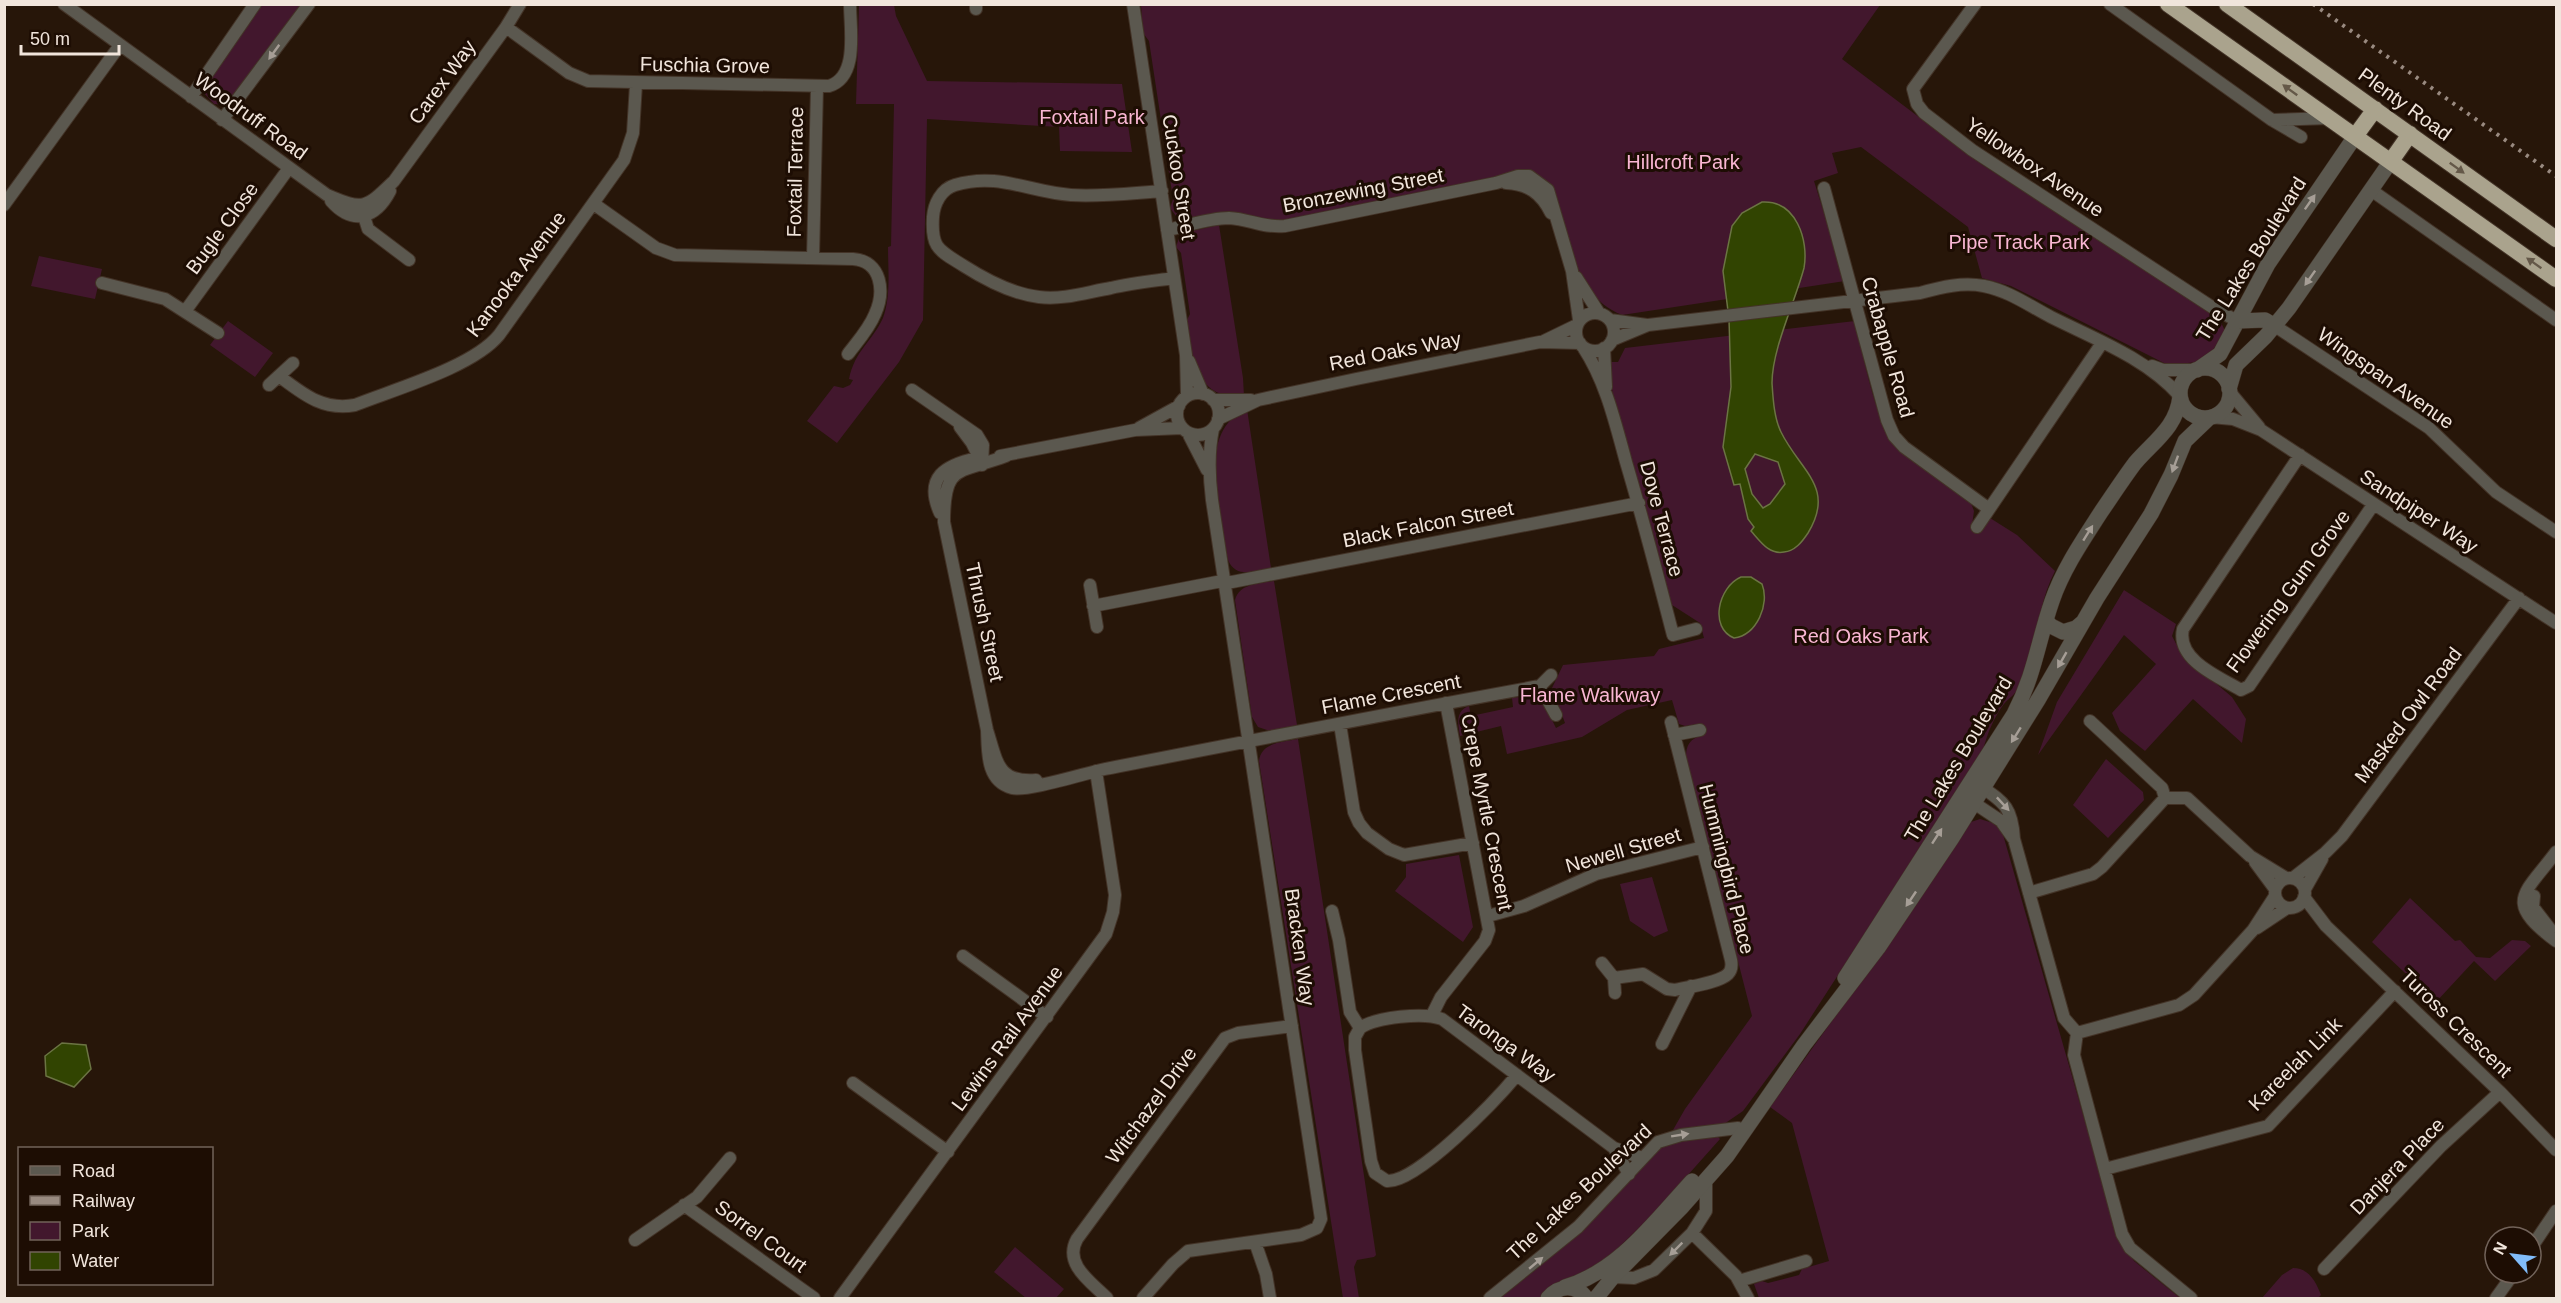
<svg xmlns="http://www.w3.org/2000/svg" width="2561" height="1303" viewBox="0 0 2561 1303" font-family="Helvetica,sans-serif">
<rect width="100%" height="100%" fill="#271609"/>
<!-- green -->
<path fill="#42172d" d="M262,5H302L227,105L214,104L204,93L206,81Z
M859,5H894L896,16L927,81L1122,84L1132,152L1060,151L1059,127L927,119L923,320L899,362L837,443L807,421L834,386L843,388L850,385L853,380L849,379C855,350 872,342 883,318C891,297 888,269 888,247L891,246L894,104H856Z
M1141,5H1880L1842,59L1981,164L2219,318L2225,331L2213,350L2198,362L2168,365L2011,286L1982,278L1968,227L1861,147L1832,153L1838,173L1814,181L1845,281L1622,315C1552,287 1579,184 1530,172L1282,222L1179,220L1170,208L1173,199L1149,41L1143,33Z
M1219,225L1243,378L1244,396C1237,396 1227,397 1221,394C1192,384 1191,345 1187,320L1190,314L1181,253L1176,247L1179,238L1183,233Z
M39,256L102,269L95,299L31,286Z
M228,321L273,353L255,377L210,345Z
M1855,321C1864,357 1876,430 1902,453L1971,503L1974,511L1972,525L1990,518L2017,535L2055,571C2036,607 2038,650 2019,687C2016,694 2009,698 2004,704C1994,717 1987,734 1983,750L1800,1034L1743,1111L1724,1124L1673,1130L1685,1109L1752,1016L1686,757C1686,745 1690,739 1702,735L1699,724L1685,726L1679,724L1672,700L1627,710L1582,737L1507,754L1501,726L1460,736C1458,724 1455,711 1469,706L1471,716L1513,707L1512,698L1532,695L1544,704L1556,728L1565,723L1552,688L1563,665L1654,656L1659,649L1704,638L1700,623L1672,605L1613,394L1610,381L1611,362H1618L1625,348Z
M1247,409L1271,568C1255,571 1236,579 1228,560C1220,516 1194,431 1247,409Z
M1274,581L1297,725L1270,731L1258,727L1252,717L1235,600C1240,583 1259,584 1274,581Z
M2124,590L2176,624L2172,636L2182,655L2232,697L2246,719L2242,743L2193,699L2145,751L2120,731L2112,713L2156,664L2124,635L2038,755L2057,702Z
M1298,739L1376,1255L1374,1257L1357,1260L1354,1267L1359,1298H1343L1259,761C1261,742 1283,742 1298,739Z
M2106,759L2143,792L2144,800L2108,838L2073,805Z
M1980,819L1993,823L2002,831L2118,1237L2134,1261L2180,1298H1759L1754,1284L1762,1281L1768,1283L1799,1275L1802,1269L1829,1261L1792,1123L1770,1107L1888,943L1958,835L1971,822Z
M1459,855L1473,927L1463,942L1395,891L1406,877V864Z
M1652,877L1668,931L1654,937L1630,921L1620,884Z
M2410,898L2455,941L2460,940L2476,957L2490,958L2512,940L2525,941L2531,946L2495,981L2474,961L2436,1002L2372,942Z
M1718,1137L1720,1139L1654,1213L1609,1257L1544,1298H1500C1559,1253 1612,1202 1661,1146L1673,1141Z
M1015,1247L1064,1289L1056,1298H1026L994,1272Z
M2293,1268C2309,1268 2316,1282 2321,1295L2318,1298H2262L2282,1275Z"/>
<!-- water -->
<path fill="#314401" stroke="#6b7443" stroke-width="1.5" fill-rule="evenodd" d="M1762,202C1796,200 1809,240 1804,268C1795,302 1772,349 1772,383C1773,398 1774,418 1781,432C1800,471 1836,487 1808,533C1802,542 1795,551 1784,552C1769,555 1760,541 1751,531L1754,527L1748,519L1740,484L1734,485L1723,447L1731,387L1729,319L1723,271L1732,226L1742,213ZM1755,454L1778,462L1785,484L1770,504L1763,508L1752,494L1745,469Z
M1741,577H1751L1762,584C1770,604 1757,635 1734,638C1709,628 1718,587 1741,577Z
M62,1043L86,1045L91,1069L74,1087L46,1076L45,1056Z"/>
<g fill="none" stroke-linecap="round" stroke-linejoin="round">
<defs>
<path id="minor" d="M64,4L327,195C364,211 366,208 394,181L506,27L520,4
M976,4V9
M1133,4L1186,355L1187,396
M1975,4L1913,89L1917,104L1924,113L1972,150L2218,311L2238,321
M2110,4L2272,120L2301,137
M506,27L569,73L588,81L829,86C859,77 850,29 850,4
M191,97L255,4
M222,120L309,4
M2272,120L2330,118
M1506,183C1528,184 1541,193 1551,213
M1824,188L1887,420L1894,436L1904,447L1989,509
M2371,190L2556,320
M1162,191C1132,193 1101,197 1071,195C1029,192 998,172 955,185C941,189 934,204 933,217C931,249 939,250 964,266C986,280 1013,294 1039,297C1064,300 1087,292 1111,288C1132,283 1153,281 1174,278
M331,201C353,226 376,218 390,191
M594,204L656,248L675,255L853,259C882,261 885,292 875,314C869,329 857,342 848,354
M4,205L120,45
M362,210L368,229L409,260
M1167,230C1187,226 1209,218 1229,218C1250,219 1262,228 1285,226L1496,183L1518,176H1529L1548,190L1572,271L1579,320
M813,258L817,87
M1576,277L1599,313
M102,283L165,299L218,333
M186,310L289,168
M1576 332a19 19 0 1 1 38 0a19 19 0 1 1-38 0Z
M1610,320L1647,325
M2275,326L2429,428L2496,492L2556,532
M1612,340L1648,325L1920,293C1942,287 1962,282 1984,286C2009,291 2028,305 2051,317C2095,339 2146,358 2180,396
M1544,341L1577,325
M1583,347C1606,382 1615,422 1626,462C1643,519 1658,577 1673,635L1696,629
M1604,348L1606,387
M1189,361L1203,394
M2152,366L2163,370H2196
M279,376C303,394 323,411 355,405C395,389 473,367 499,335L624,160L633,133L636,84
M269,385L293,363
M912,390L977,435L983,445L982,465
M2229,391L2259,427
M1177 414a21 21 0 1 1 42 0a21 21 0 1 1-42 0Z
M1213,400H1251
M2211,417L2233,419L2261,430L2556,623
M1218,419L1258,400L1356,379L1540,342L1580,343
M960,427L972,443L982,463
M1139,428L1179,406
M1188,433L1207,470
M2300,455L2183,629C2176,660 2219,677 2241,690L2249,686L2373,505
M1000,456L1135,430L1182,428
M1006,456C958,474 944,463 944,522L987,730C997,761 997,783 1036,780
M940,513C924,477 945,465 977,458
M1977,527L2102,343
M1090,585L1097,627
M1093,606L1217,582H1232L1639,503
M1540,686L1551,675
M2090,721L2162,788L2165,798
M1340,724L1354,812L1359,823L1367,833L1389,849L1404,855L1473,843
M987,730C988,752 986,781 1012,788C1026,792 1086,773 1105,769C1250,741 1395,712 1540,686L1556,715
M1674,735L1700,730
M1976,783C2003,802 2012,805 2014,839L2064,1018L2077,1033L2074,1055L2122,1234L2130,1248L2191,1298
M1968,799L2001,821L2013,838
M2556,852C2524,895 2503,901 2556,941
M2255,862L2275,889
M2275 893a15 15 0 1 1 30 0a15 15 0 1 1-30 0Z
M2293,878L2325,853L2342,836L2519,598
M2305,889L2322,859
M2029,893L2093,874L2102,867L2165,798H2187L2250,856L2286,878
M2534,896L2533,907L2550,929
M2304,897L2326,926L2500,1092L2556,1150
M1332,911L1339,940L1350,1012L1360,1028
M1488,916L1524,906L1596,874L1703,847
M2257,928L2287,908
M963,956L1047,1017
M1602,963L1614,978L1615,993
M1614,978L1643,974L1667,989L1675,990C1687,987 1719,983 1728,974C1732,970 1732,965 1731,960L1671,722
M1432,1015L1441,997L1485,941L1489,930L1446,703
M1360,1028L1355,1037V1050L1371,1161L1375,1173L1387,1181C1417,1183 1497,1099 1517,1075
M1360,1028C1376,1017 1424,1012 1442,1019L1614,1148L1642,1158
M2077,1033L2179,1005L2194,995L2253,930L2275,896
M1662,1044L1691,986
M853,1083L948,1152
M1614,1148L1629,1174
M2105,1169L2268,1126L2395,991
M684,1205L814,1298
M1692,1233L1736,1276L1748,1298
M635,1240L697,1197L730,1158
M1255,1242L1266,1274L1270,1298
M2531,1248L2556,1211
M2324,1269L2441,1146L2500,1092
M1613,1277L1634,1278L1654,1270L1692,1233L1706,1211V1181
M1739,1281L1806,1261
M840,1298L1106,934L1113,912L1115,895L1096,771
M1107,1298C1091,1282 1063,1264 1077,1239L1225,1038L1238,1033L1292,1026
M1143,1298L1173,1264L1188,1251L1301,1235L1317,1228L1321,1219L1212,500C1209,476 1208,453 1213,429
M1490,1298L1578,1227L1658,1142L1681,1135L1738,1128
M2496,1298L2514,1273"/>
<path id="tertiary" d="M2238,321L2265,320L2275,326
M2180 393a25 25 0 1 1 50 0a25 25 0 1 1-50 0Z
M2197,370L2220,354L2268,264L2356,135
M2229,389L2236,365L2266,336L2289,308L2391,161
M2046,620L2051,626L2063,632L2076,628L2083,622
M1845,978L2014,714C2035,674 2038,641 2052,601C2063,569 2083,540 2101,512C2112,496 2123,479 2135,463C2154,441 2177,427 2180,396
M1565,1287C1619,1271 1655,1221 1692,1181
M1548,1298C1559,1285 1576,1284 1586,1298
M1596,1298L1613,1277L1681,1208L1727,1156L1804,1045L1878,948L1952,838L2038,700L2097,598L2151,514L2171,475L2185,441L2209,418"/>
<path id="trunk" d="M2168,4L2556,279
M2227,4L2556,239
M2356,135L2375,109
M2391,161L2410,134"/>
</defs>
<!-- minor casing -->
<use href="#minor" stroke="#433327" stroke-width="14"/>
<!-- tertiary casing -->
<use href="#tertiary" stroke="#433327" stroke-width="16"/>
<!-- trunk casing -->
<use href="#trunk" stroke="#433327" stroke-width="18"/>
<!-- minor -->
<use href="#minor" stroke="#5b584f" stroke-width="12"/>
<!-- tertiary -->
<use href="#tertiary" stroke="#5b584f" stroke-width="15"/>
<!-- trunk -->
<use href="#trunk" stroke="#aaa38d" stroke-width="16"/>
<!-- rail -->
<path stroke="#998a80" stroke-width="4" stroke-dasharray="3 6" stroke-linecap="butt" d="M2313,4L2556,176"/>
</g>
<!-- one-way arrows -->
<defs><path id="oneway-solid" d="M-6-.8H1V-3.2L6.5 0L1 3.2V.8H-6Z" transform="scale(1.5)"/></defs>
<g fill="#a69e96">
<use href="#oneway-solid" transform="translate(274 52) rotate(126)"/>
<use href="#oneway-solid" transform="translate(2310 202) rotate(-55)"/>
<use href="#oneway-solid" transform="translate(2310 278) rotate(125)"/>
<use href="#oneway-solid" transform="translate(2175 464) rotate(110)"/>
<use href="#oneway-solid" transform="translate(2088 533) rotate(-58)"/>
<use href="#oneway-solid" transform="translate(2062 660) rotate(120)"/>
<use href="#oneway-solid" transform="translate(2016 735) rotate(122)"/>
<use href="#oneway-solid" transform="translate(2003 804) rotate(47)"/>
<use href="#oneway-solid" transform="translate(1937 836) rotate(-57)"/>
<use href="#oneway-solid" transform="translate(1911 899) rotate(124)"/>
<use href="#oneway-solid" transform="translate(1680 1135) rotate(-9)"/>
<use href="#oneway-solid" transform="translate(1676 1249) rotate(135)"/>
<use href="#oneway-solid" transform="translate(1536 1263) rotate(-40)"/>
</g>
<g fill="#645848">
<use href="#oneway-solid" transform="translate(2290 90) rotate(-144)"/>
<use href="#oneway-solid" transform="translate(2457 168) rotate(36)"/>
<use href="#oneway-solid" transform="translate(2534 263) rotate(-145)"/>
</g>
<g text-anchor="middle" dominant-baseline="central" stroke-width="6" stroke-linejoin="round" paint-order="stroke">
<!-- street labels -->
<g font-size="20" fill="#f1e5dc" stroke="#1d0d03">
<text transform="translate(705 65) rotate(1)">Fuschia Grove</text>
<text transform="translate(442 82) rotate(-54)">Carex Way</text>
<text transform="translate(2405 104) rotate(36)">Plenty Road</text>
<text transform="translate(251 116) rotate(36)">Woodruff Road</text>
<text transform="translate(2035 167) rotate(34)">Yellowbox Avenue</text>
<text transform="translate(795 172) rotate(-89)">Foxtail Terrace</text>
<text transform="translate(1179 177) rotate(81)">Cuckoo Street</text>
<text transform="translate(1363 190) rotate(-11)">Bronzewing Street</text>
<text transform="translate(222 228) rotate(-54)">Bugle Close</text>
<text transform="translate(2251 259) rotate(-58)">The Lakes Boulevard</text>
<text transform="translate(516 274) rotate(-53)">Kanooka Avenue</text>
<text transform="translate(1888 347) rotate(74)">Crabapple Road</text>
<text transform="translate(1395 351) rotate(-11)">Red Oaks Way</text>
<text transform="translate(2386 378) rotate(35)">Wingspan Avenue</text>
<text transform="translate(2419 511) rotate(33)">Sandpiper Way</text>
<text transform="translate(1662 519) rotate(75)">Dove Terrace</text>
<text transform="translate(1428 524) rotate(-11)">Black Falcon Street</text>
<text transform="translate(2288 591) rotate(-54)">Flowering Gum Grove</text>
<text transform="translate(985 622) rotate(78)">Thrush Street</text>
<text transform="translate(1391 694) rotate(-11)">Flame Crescent</text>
<text transform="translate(2408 715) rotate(-53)">Masked Owl Road</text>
<text transform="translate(1958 759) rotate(-59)">The Lakes Boulevard</text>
<text transform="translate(1487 812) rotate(79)">Crepe Myrtle Crescent</text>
<text transform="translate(1623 850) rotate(-16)">Newell Street</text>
<text transform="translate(1727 869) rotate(76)">Hummingbird Place</text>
<text transform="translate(1300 947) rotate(82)">Bracken Way</text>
<text transform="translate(2456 1023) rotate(44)">Tuross Crescent</text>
<text transform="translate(1007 1038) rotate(-54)">Lewins Rail Avenue</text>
<text transform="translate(1506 1043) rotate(36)">Taronga Way</text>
<text transform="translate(2295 1064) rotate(-45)">Kareelah Link</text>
<text transform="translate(1151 1105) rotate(-54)">Witchazel Drive</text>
<text transform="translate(2397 1166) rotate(-46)">Danjera Place</text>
<text transform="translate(1579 1192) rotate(-43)">The Lakes Boulevard</text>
<text transform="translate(761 1236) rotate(36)">Sorrel Court</text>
</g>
<!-- park labels -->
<g font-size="20" fill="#f9b6d3" stroke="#1d0d03">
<text x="1092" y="117">Foxtail Park</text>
<text x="1683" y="162">Hillcroft Park</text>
<text x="2019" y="242">Pipe Track Park</text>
<text x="1861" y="636">Red Oaks Park</text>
<text x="1590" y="695">Flame Walkway</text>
</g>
</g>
<!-- border -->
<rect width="2561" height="1303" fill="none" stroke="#f1e5dc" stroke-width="12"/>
<!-- legend -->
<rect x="18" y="1147" width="195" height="138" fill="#1d0d03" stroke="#72635a" stroke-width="1.5"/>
<rect x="30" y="1166" width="30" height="9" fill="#5b584f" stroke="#72635a" stroke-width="1.5"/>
<text x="72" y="1177" font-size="18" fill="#f1e5dc">Road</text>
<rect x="30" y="1196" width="30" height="9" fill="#998a80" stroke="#72635a" stroke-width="1.5"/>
<text x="72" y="1207" font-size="18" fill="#f1e5dc">Railway</text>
<rect x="30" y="1222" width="30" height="18" fill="#42172d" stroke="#72635a" stroke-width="1.5"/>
<text x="72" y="1237" font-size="18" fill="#f1e5dc">Park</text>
<rect x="30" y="1252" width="30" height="18" fill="#314401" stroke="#72635a" stroke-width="1.5"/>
<text x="72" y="1267" font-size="18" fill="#f1e5dc">Water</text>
<!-- north arrow -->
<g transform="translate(2513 1255) rotate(298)"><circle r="28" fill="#1d0d03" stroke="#72635a" stroke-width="1.5"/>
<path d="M0-4.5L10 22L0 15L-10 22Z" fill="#81bcfa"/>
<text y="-9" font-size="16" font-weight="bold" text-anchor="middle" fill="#f1e5dc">N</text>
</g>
<!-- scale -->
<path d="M21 45v9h98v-9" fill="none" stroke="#f1e5dc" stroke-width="3"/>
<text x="30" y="45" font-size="18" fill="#f1e5dc" stroke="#1d0d03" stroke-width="4.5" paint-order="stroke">50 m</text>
</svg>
